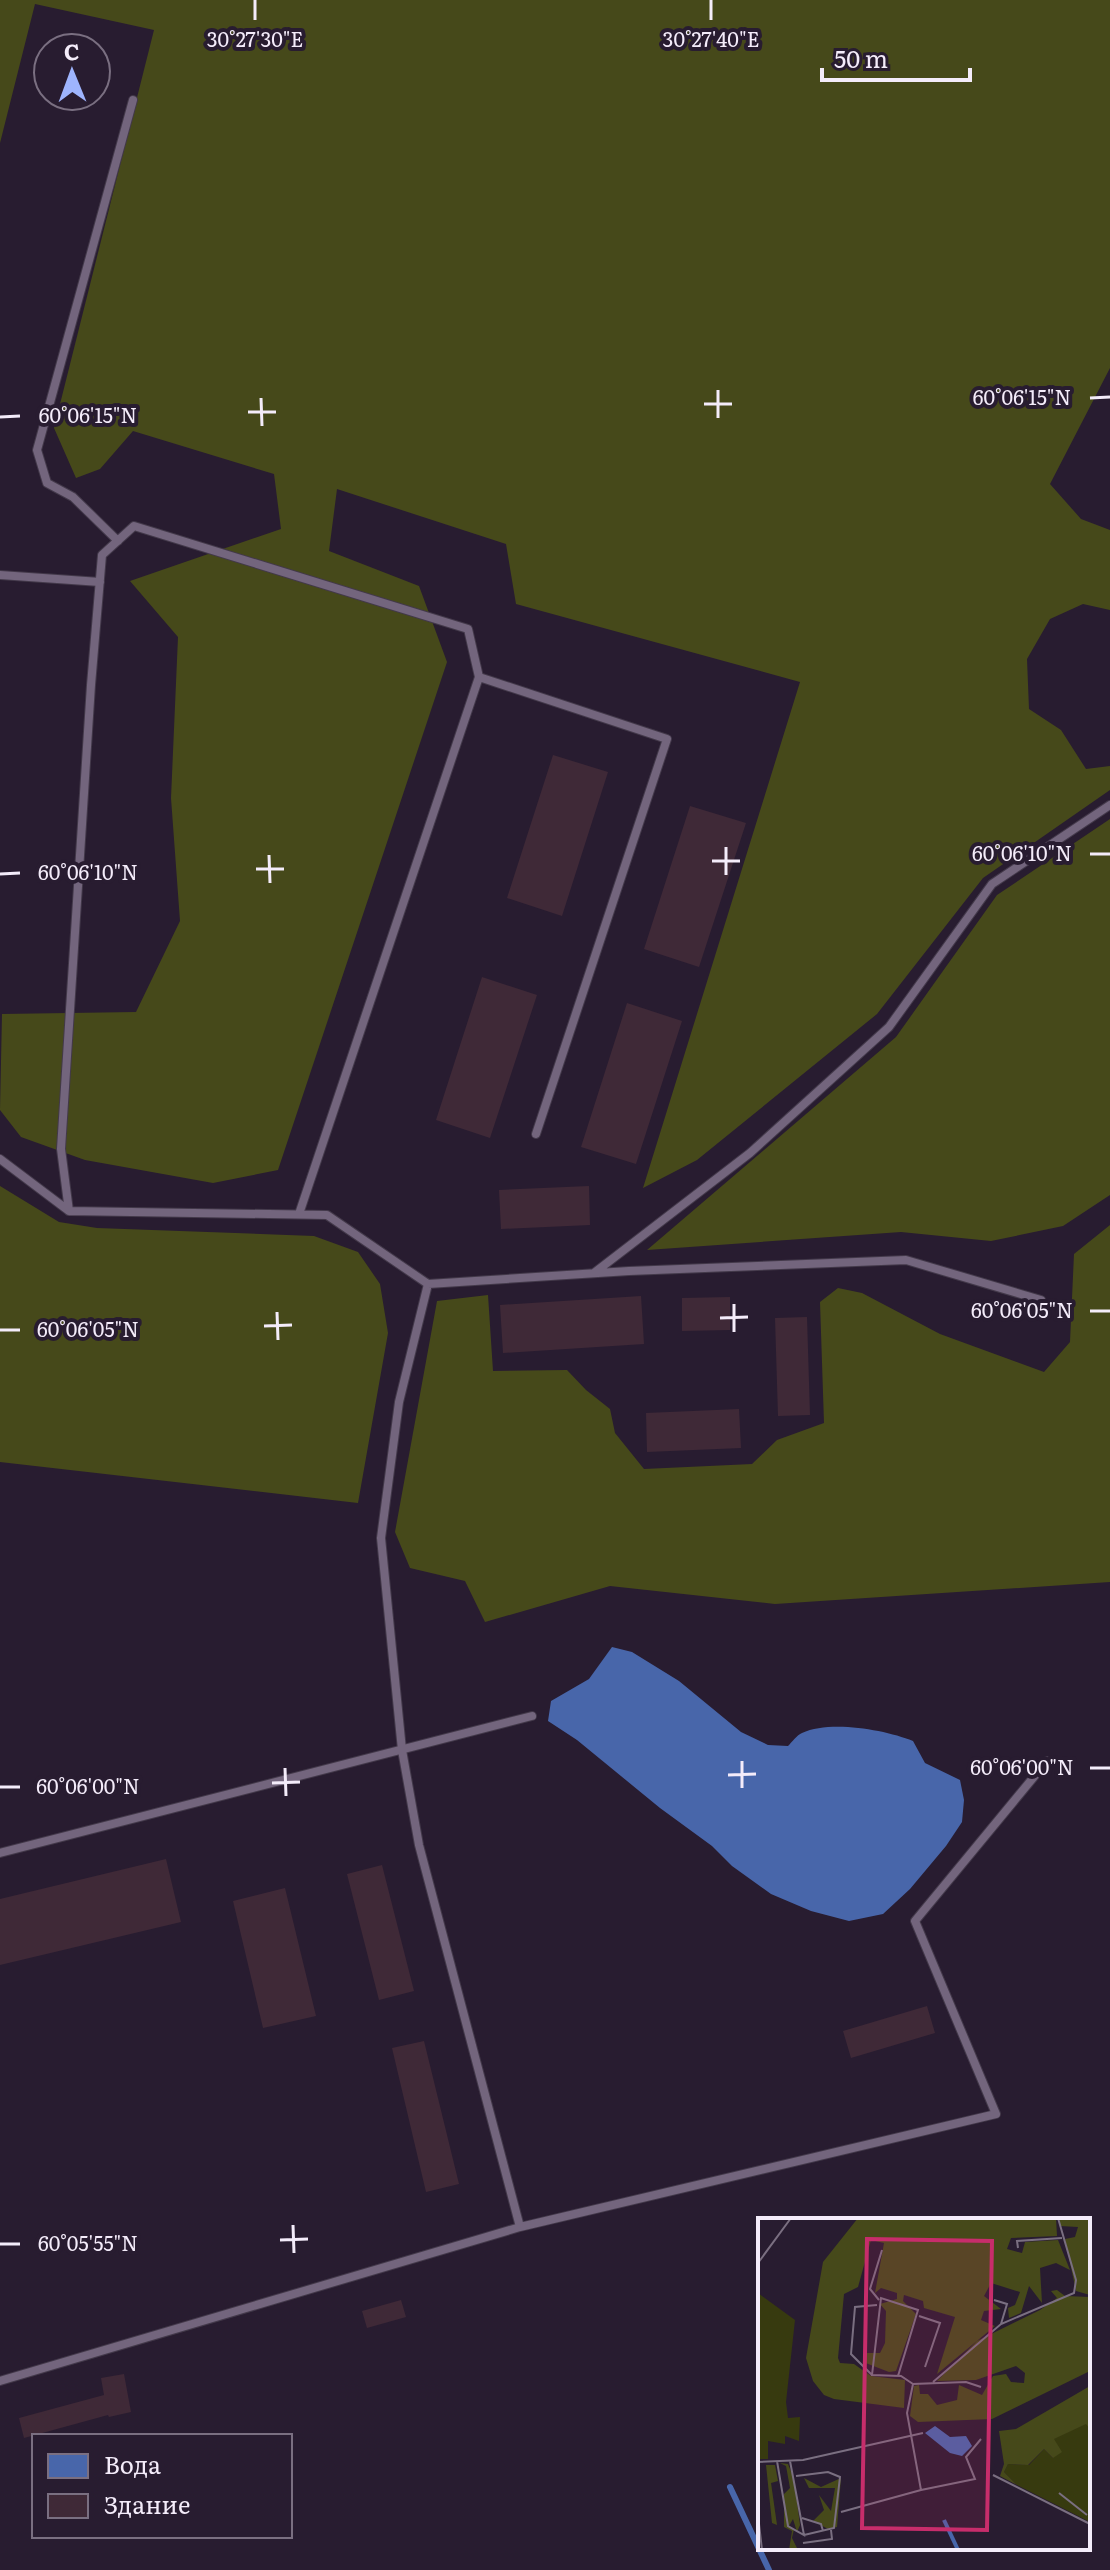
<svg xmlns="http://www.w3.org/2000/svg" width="1110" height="2570" viewBox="0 0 1110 2570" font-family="Literata,serif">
<rect width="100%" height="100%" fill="#281c30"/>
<!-- forest -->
<path fill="#46491a" d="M0,0H1110V368L1050,484L1081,519L1110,530V610L1083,604L1050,619L1027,659L1029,709L1061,730L1086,769L1110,766V790L983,878L877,1014L697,1160L643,1188L800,682L516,604L506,544L337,489L329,551L419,586L447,662L278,1170L213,1183L85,1160L21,1137L0,1110L2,1014L136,1012L180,921L171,798L178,637L130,581L281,529L274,474L133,431L100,469L76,478L54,428L154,30L35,4L0,143Z
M1110,819V1195L1063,1226L991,1241L901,1232L647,1250L896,1037L997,895Z
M0,1186L59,1222L97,1228L314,1236L358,1252L380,1284L388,1333L358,1503L0,1462Z
M1110,1225V1582L775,1604L610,1586L485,1622L465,1581L410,1568L395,1532L437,1301L488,1295L493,1371L567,1370L586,1390L610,1409L615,1433L644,1469L752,1464L777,1440L824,1423L820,1302L838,1288L862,1293L940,1334L1044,1372L1070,1342L1074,1254Z"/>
<!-- water -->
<path fill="#4866aa" d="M612,1647L632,1652L679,1681L741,1732L768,1745L788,1746C792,1742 797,1735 802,1733C831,1720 885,1730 913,1741L925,1763L960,1780L964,1800L962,1822L946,1846L910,1889L883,1914L849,1921L811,1911L771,1894L732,1866L712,1846L660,1808L577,1740L548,1721L551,1701L589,1679Z"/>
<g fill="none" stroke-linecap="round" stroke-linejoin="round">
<!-- stream -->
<path stroke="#4866aa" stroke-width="6" d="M730,2487L769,2570"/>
</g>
<!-- building -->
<path fill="#3f2937" d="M553,755L608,772L562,916L507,898Z
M690,806L746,823L699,967L644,949Z
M482,977L537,995L490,1138L436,1120Z
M627,1003L682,1021L636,1164L581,1147Z
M589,1186L590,1225L501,1229L499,1190Z
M641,1296L644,1344L503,1353L500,1305Z
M730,1297V1330L682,1331V1298Z
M807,1317L810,1415L778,1416L775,1318Z
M739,1409L741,1448L647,1452L646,1413Z
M166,1859L181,1922L0,1965V1899Z
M382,1865L414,1991L379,2000L347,1874Z
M285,1888L316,2016L263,2028L233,1901Z
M927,2006L935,2033L851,2058L843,2031Z
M424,2041L459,2184L426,2192L392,2048Z
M401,2300L406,2317L367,2328L362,2311Z
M124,2374L131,2412L109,2417L108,2415L24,2438L19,2418L104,2395L101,2378Z"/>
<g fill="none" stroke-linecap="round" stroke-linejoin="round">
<defs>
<path id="lane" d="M118,541L73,497L47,483L37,450L133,100
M0,575L100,582
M479,677L667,739L536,1134
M0,1159L69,1211
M299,1214L479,677L468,629L134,526L102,555L91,685L61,1149L69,1211L327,1215L428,1284
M594,1273L750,1153L889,1027L992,884L1110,805
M0,1853L532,1716
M520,2227L996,2114L915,1921L1047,1761
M0,2381L520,2227L419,1845L402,1750L381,1538L399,1402L428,1284L629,1271L906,1260L1041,1300"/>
</defs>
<!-- lane casing -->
<use href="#lane" stroke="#43394a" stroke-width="10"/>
<!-- lane -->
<use href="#lane" stroke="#73657d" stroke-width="8"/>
</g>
<!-- ticks -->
<path fill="none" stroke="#f4ecfa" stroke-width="3" d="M255,0V20M711,0V20M718,390V418M261,398L262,426M1090,398L1110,397M704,404H732M248,412H276M0,417L20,416M726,847V875M1090,854H1110M269,855L270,883M712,861H740M256,869H284M0,874L20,873M734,1304V1332M1090,1311H1110M277,1312L278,1340M720,1318L748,1317M264,1326L292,1325M0,1330H20M742,1761V1788M285,1768L286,1796M1090,1768H1110M728,1775L756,1774M272,1783L300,1782M0,1787H20M293,2225L294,2253M280,2240L308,2239M0,2244H20"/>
<!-- overview -->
<g transform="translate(758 2218)">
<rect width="332" height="332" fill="#281c30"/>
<path d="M0,75L37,102L28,184L30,200L42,199L41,223L27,218V226L10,223V241H0ZM329,205L332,211V304L259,267L246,254L250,246L271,247L286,231L295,240V221Z" fill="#373a0f"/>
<path d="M100,0H298L299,18L253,20L249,31L264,35L267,24L300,22L312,52L298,45L282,50L284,85L271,68L263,95L251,100L250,90L257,87L262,74L233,65L226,78L243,91L226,93L223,102L237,108L179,156L197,99L166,90L165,83L146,77L145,83L158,96L138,153L131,154L105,144L107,135H122L127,125L128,93L122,86L139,81V75L123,70L117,75L126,25L113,22L100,69L86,76L80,140L82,145L96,146L113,158L147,162L146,190L76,181L66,177L55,163L48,140L65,44ZM302,0H332V77L318,73L307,21L317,19L320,9L302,8ZM299,72L307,78L332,79V153L234,201L160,204L152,198L156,168L161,167L162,176H170L179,187L199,182L201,167L224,177L235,158L248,156L253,164L266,165L267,155L258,148L218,162L179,163L219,123L282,92L299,80L293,73ZM332,168V211L328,206L296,221L304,234L295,240L286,231L270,247L250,246L246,254L259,267L242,258L246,246L241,213L258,211ZM22,245L30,246L36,261L42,307L39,314L35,301L31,308L36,311L34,320L40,332H31L34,313L26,309V276L32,270L28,248ZM8,247H17L20,263L13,265L19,307L14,305ZM46,260L63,269L83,260L79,309L70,311L55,303L66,292L61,277L73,293L77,270H51Z" fill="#46491a"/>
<path d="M177,208L192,219L208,218L214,228L204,238L192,235L167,215Z" fill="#4866aa"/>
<path fill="none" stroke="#4866aa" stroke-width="4" d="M186,302L200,332"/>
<path fill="none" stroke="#7a6f81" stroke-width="2" d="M260,30L259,23L304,20M0,45L33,0M121,82L112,71L124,32M236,82L249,86L243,106M161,98L182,105L167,149M114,157L93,136L97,89L119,87M140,158L160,92L123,80L114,157L143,158L155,166M175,164L243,106L316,75L318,62L300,0M19,243L30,308L46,317L32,243M0,244L45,242L165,215M235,257L332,306M38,258L70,254L82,259L76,310L46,317M163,272L217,261L208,239L223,221M301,275L329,297M83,294L163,272L149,195L155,166L208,164L223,169M0,297L4,332M44,300L63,306L65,313M45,325L74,321L73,312"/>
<path fill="#c72d6b" fill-opacity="0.15" stroke="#c72d6b" stroke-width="4" d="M109,21L234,23L229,312L104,310Z"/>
<rect width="332" height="332" fill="none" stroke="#f4ecfa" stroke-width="4"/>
</g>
<g font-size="20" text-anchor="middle" fill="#f4ecfa" stroke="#281c30" stroke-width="8" stroke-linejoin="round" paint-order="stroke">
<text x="255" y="47">30°27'30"E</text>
<text x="711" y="47">30°27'40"E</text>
<text x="1022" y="405">60°06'15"N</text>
<text x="88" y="423">60°06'15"N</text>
<text x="1022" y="861">60°06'10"N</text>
<text x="88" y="880">60°06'10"N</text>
<text x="1022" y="1318">60°06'05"N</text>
<text x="88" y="1337">60°06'05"N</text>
<text x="1022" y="1775">60°06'00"N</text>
<text x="88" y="1794">60°06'00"N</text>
<text x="88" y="2251">60°05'55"N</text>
</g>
<!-- legend -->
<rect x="32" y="2434" width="260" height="104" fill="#281c30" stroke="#7a6f81" stroke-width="2"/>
<rect x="48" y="2454" width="40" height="24" fill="#4866aa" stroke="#7a6f81" stroke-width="2"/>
<text x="104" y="2474" font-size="24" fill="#f4ecfa">Вода</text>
<rect x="48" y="2494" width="40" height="24" fill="#3f2937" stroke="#7a6f81" stroke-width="2"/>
<text x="104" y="2514" font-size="24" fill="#f4ecfa">Здание</text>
<!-- north arrow -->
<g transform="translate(72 72) rotate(359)"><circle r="38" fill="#281c30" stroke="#7a6f81" stroke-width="2"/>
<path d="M0-6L14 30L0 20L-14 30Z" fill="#9eb4fd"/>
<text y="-12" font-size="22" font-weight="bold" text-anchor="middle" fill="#f4ecfa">С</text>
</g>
<!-- scale -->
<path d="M822 68v12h148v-12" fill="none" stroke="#f4ecfa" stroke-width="4"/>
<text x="834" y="68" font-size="24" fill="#f4ecfa" stroke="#281c30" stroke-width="6" paint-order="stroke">50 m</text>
</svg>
